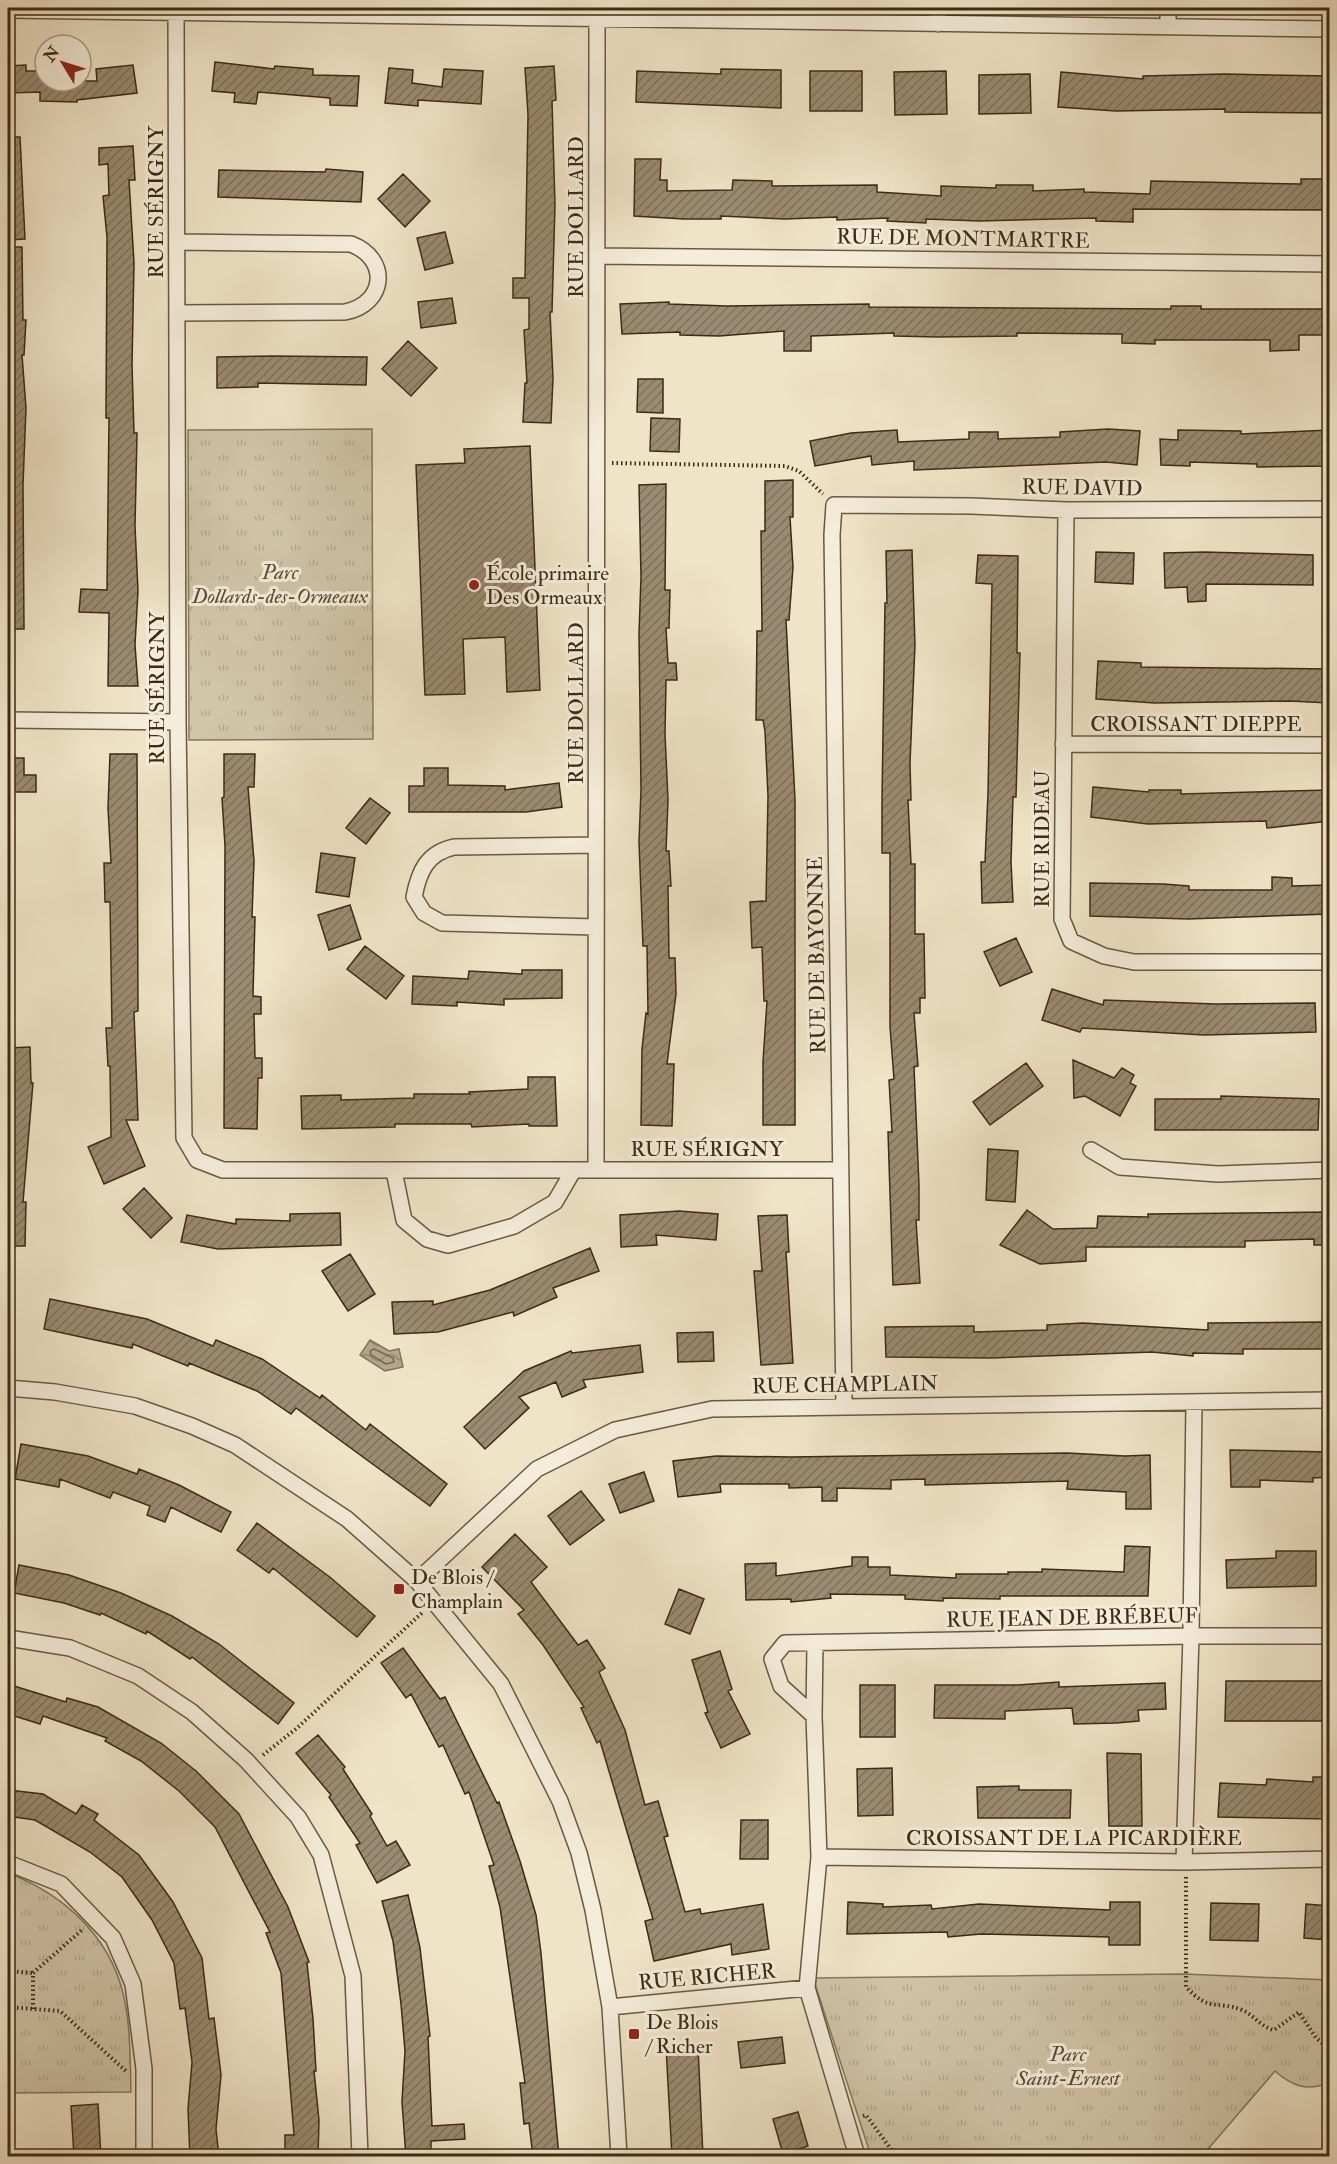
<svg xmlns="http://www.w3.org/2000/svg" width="1337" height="2164" viewBox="0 0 1337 2164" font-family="'IM FELL Double Pica',serif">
<defs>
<pattern id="park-tufts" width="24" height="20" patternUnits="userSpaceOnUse" patternTransform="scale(1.5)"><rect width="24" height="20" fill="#d1c5aa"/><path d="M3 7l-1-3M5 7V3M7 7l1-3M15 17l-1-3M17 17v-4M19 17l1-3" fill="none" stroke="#b4a991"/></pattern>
<pattern id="water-waves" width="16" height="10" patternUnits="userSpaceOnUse" patternTransform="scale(1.5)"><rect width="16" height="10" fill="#b3a58b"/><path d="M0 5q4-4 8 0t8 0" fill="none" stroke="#938770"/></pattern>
<pattern id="building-hatch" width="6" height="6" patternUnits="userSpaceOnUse" patternTransform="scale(1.5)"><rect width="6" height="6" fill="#9a8b72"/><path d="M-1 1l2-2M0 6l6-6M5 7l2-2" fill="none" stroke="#7f725c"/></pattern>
</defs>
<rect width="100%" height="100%" fill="#f0e4c8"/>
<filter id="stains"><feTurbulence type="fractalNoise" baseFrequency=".00333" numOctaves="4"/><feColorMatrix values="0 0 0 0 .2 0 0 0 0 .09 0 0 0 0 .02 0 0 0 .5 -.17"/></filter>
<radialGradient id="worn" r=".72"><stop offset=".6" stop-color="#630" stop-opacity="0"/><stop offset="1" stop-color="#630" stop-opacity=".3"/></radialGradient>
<!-- park -->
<path fill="url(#park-tufts)" stroke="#867860" stroke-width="1.5" d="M372,429L373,739L189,740L188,430Z
M8,1873C68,1896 116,1942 126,2008C131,2036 130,2064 131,2092L8,2093Z
M1184,1974L1329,1980V2083C1307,2091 1293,2087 1275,2071L1202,2156H871L813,1978Z"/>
<!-- water -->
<path fill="url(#water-waves)" stroke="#83745c" stroke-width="1.5" d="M370,1340L389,1351L399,1349L403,1367L385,1371L360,1355Z"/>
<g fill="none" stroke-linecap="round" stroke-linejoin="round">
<!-- shore -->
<path stroke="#786850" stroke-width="1.5" d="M374,1349L393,1358L394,1362L386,1364L371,1355L370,1351Z"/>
</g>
<!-- building -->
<path fill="url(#building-hatch)" stroke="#3c2b15" stroke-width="1.5" d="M215,62L274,69L275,66L313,69V75L359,76L357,106L330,105V98L258,92L256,104L234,102L235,93L212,91Z
M26,65V71H45V81H97L96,69L133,65L137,93L77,100V102L40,101V92L8,93V66Z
M554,66L556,100L552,101L555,205L552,312H550L553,378L551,423L523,422L525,383H527L524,330L529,329V298H513V278H525L528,115L525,68Z
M389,68L413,70L412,83L442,87L444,69L483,71L481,104L418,100V106L385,103Z
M721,69L781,70V108L636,102L637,71L721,74Z
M810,71H862V111H810Z
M946,71L947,114L895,115L894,72Z
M1061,72L1143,79V76L1224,74L1329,76V113L1225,112V109L1116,111L1058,107Z
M1030,74L1031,113L979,114V75Z
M8,137H20L25,239L8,240Z
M133,146L135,180H129L134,263L132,365L134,433H137L135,526L138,591L135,645L138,686H108L109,613L79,612L81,589L107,590L109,418H106L107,237L103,196L109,195L108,164L99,165V148Z
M635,159H661L660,180H667V191L732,190L733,180L772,181V186L877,185V192L941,196V186L996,188V185H1033V191L1084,189V192L1150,194L1151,181L1301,184V179H1329V210L1133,209V222L1096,221V218L980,221L926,219V223L887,221L888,218L837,220V217L785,219L721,216V219H684L634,216Z
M326,169L363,172L361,202L218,197L219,170L325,172Z
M403,174L430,201L405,227L378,199Z
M445,232L453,263L425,270L417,238Z
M8,247H22L23,320H26L24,355H22L26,408L23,485L24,629H8Z
M452,298L456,323L421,328L418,302Z
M669,302V304L727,306L869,304V307L1171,309V306H1201V309H1329V335H1299V350L1270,351V340H1155V344L1122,343V334L1017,333V336L939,337L894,336V333L811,336V351H784V331L719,336L680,335V332L622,334L620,304Z
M408,341L437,368L411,396L382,369Z
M273,356L367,357L366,385L258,383V387L217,388V357Z
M638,379H663V413L637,412Z
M651,418L680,419L679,452L650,451Z
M1108,429L1140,431L1137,465L1106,462L914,470V461L872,465L871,456L815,466L810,441L851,433L897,430L898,442L969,439V432H998V439L1060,437V432Z
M1178,430L1241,431V434L1329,430V466L1257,467V464L1190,462V466L1161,465L1160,439L1178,440Z
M530,446L540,690L507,692L505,637L463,639L465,694L425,695L416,465L465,463L464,449Z
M793,480V517H790L793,567L789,620H786L795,800V1125H763V1062L767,1001H764L762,947L752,948L750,902L766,901L768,796L765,731L763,720H756L757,631H762L761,531H765V481Z
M666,484L665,590H670L669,628H666L668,663H676L677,680H666L665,734L668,800L666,851H669L671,886H668L669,958H675L676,994L667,1064H674L672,1126L641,1125L642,1049L646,1013L648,1014L647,946H643L639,842L641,790L639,634L641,577L639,485Z
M912,550L915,645L910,763L911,800H908L911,864H915V934H924L925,998H920V1013H914L918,1066L914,1067L919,1185V1220H916L920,1283L893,1285L888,1132H892L889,1080L894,1079L890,1027V853H882V800L885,603H887L886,551Z
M1096,552L1134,553L1133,584L1095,582Z
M1204,552L1313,555V585L1206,584V601L1188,602L1187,587L1165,588L1164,553Z
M978,555L1018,556L1017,653H1020L1016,797H1013L1011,862L1013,902L982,903L981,862H985L988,793L992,584L976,583Z
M1098,661L1141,663V667L1329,669V703L1290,701L1155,703L1096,699Z
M110,754H137L138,1011L134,1012L138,1120H126L145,1166L104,1184L88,1147L111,1137L110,1066H108L106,1028H112L110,902H105L104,863H111L108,808Z
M224,754H255L254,787H248L254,861L252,917H255L253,996L261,997V1014H254L255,1058H262V1078H258L257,1129L224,1128L225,846L222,798L224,797Z
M8,758H24V775H36V792H8Z
M424,768H448V785L505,786V790L559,783L562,807L526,812H409V786H424Z
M1093,787L1149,792V790H1181V794L1329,790V821L1267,828L1266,821L1148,824L1091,817Z
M370,798L390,813L366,844L346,828Z
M321,853L355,858L349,897L316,892Z
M1272,877L1292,878V886L1329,885V914L1188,919L1090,916V883L1163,884L1189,886V890H1272Z
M350,905L361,939L329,950L318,915Z
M1016,938L1032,972L1000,986L984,952Z
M365,946L404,976L386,999L347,969Z
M522,970H562V998L504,999V1005L457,1002V1006L412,1004L413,976L468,979L469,971L522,974Z
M1052,989L1103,1005L1104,1000L1216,1004L1315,1003L1316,1032L1204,1035L1082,1028L1080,1032L1042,1020Z
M30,1047L31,1083H33L23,1202H26L25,1246H8V1048Z
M1073,1060L1114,1078L1122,1068L1134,1075L1130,1083L1136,1086L1120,1116L1085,1096L1074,1098Z
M1026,1063L1043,1086L990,1125L973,1102Z
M528,1077H555L557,1126H529V1124L472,1127L471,1124H395V1127L302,1129L301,1096L341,1095V1100L414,1098V1094H470L469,1092L528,1089Z
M1221,1096L1319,1099L1318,1130H1155V1099H1221Z
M988,1149L1018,1151L1015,1202L986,1200Z
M144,1188L172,1218L151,1238L123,1209Z
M1027,1210L1053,1229L1097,1228L1098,1216L1148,1217V1214L1329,1212V1245H1314V1239L1245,1241V1247H1086V1261L1040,1264L1000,1245Z
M679,1211L718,1214L716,1240L656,1235L657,1245L621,1247L620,1215Z
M340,1213L341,1245L218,1249L181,1242L187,1215L236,1224V1219L290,1221V1214Z
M787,1215L789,1252H786L793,1363L761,1365L754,1271H762L758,1216Z
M590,1248L599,1271L553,1288L557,1297L514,1316L513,1312L438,1332L394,1334L392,1302L433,1301V1305L490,1290Z
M350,1254L375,1294L348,1311L322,1271Z
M50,1299L147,1319L213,1346L216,1340L262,1359L320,1398L322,1395L366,1430L370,1424L447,1484L430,1506L296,1408L291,1414L257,1391L189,1363L188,1366L133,1344L132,1348L44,1329Z
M1329,1322V1349H1243V1354L1193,1353V1356L1152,1352L991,1358L886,1357L885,1327L974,1326V1332L1047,1330V1325L1083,1323L1208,1330V1323Z
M713,1332L714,1361L678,1362L677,1333Z
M640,1345L643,1372L583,1380L586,1387L562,1397L556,1382L519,1397L529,1408L485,1449L464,1427L524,1371L571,1351L572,1353Z
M21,1444L88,1456L137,1474L139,1469L179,1485L231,1512L221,1532L171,1507L165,1522L147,1515L150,1506L113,1492L110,1498L60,1479L59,1487L15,1479Z
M1230,1450L1329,1452V1477L1313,1478V1482L1260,1480V1487H1231Z
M1067,1453L1125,1456L1150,1455L1151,1509H1126V1492L1067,1489L1068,1481L925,1485V1479L891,1480V1489L837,1488V1501H822V1487L789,1488V1484H720L721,1492L678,1497L673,1461L716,1456L791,1457Z
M644,1472L654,1501L620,1513L609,1484Z
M581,1491L604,1520L570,1545L548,1516Z
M257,1523L331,1578L375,1616L357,1637L273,1568L269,1573L237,1550Z
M515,1534L547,1567L531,1582L578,1645L587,1640L605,1668L599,1672L625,1730L645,1805L658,1801L668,1836L664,1837L685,1912L700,1909L701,1914L763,1904L769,1949L732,1955L731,1944L654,1961L645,1921L653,1919L600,1741L597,1743L581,1708L584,1707L543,1645L518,1614L524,1610L482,1567Z
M1125,1546L1150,1547L1148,1596H1000V1599L943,1598V1601L905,1599V1595L830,1594L831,1598L791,1602V1599L746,1600L745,1564L776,1563V1576L852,1566V1557H868V1567H890V1575L956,1578V1574H1008V1572H1042V1569L1124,1572Z
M1276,1551H1316V1586L1227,1588L1226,1560L1276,1558Z
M19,1565L69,1575L121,1593L172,1616L219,1644L294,1703L278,1724L192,1657L190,1659L147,1631L146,1634L101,1613L100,1615L64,1603L14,1593Z
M679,1589L704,1599L690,1634L665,1624Z
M403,1648L440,1699L445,1697L497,1803L499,1802L520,1861L536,1915L541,1953L559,2157H533L529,2123L524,2124L520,2083H525L500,1907L489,1866L494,1865L469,1792L465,1794L443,1745L439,1747L411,1694L406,1698L381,1663Z
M720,1651L732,1689L728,1691L750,1734L721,1748L705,1713L708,1712L692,1660Z
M1226,1681H1329V1721H1225Z
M1059,1682V1687L1165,1683L1166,1709L1138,1710L1139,1721L1116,1723L1074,1724L1072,1708L1005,1711V1719L934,1718L935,1685H1018Z
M860,1685H895V1737H860Z
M14,1686L66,1702L67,1698L98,1707L161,1743L196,1771L239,1814L288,1907L309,1962L307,1963L313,2019L316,2071H314L319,2120L318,2157H285V2135H294L281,1973L266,1933L270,1932L215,1827L179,1791L141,1761L105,1741L107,1738L43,1716L40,1724L8,1714Z
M318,1735L345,1767L343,1769L372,1814L370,1816L387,1846L396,1841L410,1865L377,1883L356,1845L360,1843L329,1797L331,1795L296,1753Z
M1107,1753L1141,1754L1142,1826H1109Z
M892,1768L893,1815L858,1816L857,1769Z
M1313,1777H1329V1819L1218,1817L1220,1783L1266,1785L1267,1779L1313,1782Z
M1019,1786V1790H1071L1070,1818H978L977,1787Z
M8,1790L43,1794L76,1814L82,1805L98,1814L94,1820L139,1855L173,1902L202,1958L209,2019L214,2018L221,2075L216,2129L219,2157H190L188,2109L192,2062L185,2008L180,2009L174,1963L152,1920L122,1877L90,1852L35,1820L8,1816Z
M741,1820H768V1859H740Z
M408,1895L420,1948L424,1982L430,2036L428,2037L432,2126L464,2124L465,2139L431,2141V2157H406L402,2102L405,2051L401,2004L393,1941L382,1901Z
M848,1902L883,1904V1907L931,1905L932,1909L979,1904L1110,1910V1902H1140V1945H1109V1937L981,1934L948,1937L947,1932L847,1934Z
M1211,1903L1259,1904L1258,1941L1210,1940Z
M1306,1904L1329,1906V1940L1304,1938Z
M782,2037L785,2063L741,2068L738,2042Z
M698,2046L703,2157H672L666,2047Z
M98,2104L101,2157H74L71,2106Z
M798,2112L808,2146L783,2154L773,2119Z"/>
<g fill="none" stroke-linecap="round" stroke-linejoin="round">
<defs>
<path id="street" d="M176,8L178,722L184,1138L197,1160L223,1170H841
M8,10L1330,29
M938,24V8
M1168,27V8
M597,256L1330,264
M177,313L345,312C386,304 390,259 351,244L178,242
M1066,510L1062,919L1071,941L1104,956L1134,962H1330
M8,720L178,722
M1063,744L1330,745
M596,927L442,923L424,913L414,897C419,871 427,853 454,847L596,845
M1091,1150L1120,1167L1218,1174L1330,1170
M596,1170L597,19
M394,1171L404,1220L427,1239L448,1245L514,1226L555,1202L573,1171
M8,1388L55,1392L135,1406L192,1426L235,1445L347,1519L417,1581L501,1684L560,1801L579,1853L593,1910L610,2007L619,2156
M844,1405L832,535L834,505L971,506L1066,510L1330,509
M417,1581L537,1469L615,1430L712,1409L1330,1400
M8,1638L70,1648L138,1676L192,1712L246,1760L298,1817L321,1855L353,1976L360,2156
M815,1644L814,1716L819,1857L807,1988L857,2156
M814,1716L781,1686L772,1659L785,1643L1191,1636H1330
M819,1857L1184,1862L1330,1859
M1184,1862L1191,1636L1194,1402
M8,1863L61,1884L113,1938L133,1984L144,2069V2156
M610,2007L807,1988"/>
</defs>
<!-- street casing -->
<use href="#street" stroke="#695942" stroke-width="18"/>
<!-- path -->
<path stroke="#3c2b15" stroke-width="4" stroke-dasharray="1.5 3" stroke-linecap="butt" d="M612,463L785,466L799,471L823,494
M263,1755L297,1728L423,1612
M1186,1877V1987C1210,2013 1217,2000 1242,2010C1254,2015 1261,2027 1274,2030L1299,2012L1316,2038L1330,2049
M8,1971L33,1973
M8,2007L60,2011L127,2072
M33,2009V1973L82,1930
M863,2116L866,2115L896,2156"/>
<!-- street -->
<use href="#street" stroke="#f5eddb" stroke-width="15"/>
</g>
<!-- markers -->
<g fill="#8f2418" stroke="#f5eddb" stroke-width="2">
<circle cx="474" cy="585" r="6"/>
<rect x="393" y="1583" width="12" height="12" rx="3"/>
<rect x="628" y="2028" width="12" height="12" rx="3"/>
</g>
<g text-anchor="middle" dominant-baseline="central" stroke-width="6" stroke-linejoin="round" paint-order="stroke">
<!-- street labels -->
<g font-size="21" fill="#3c2b15" stroke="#f5eddb">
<text transform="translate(156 202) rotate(-90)">RUE SÉRIGNY</text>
<text transform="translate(576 217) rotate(-90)">RUE DOLLARD</text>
<text transform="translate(963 239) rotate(1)">RUE DE MONTMARTRE</text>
<text transform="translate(1082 488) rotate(1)">RUE DAVID</text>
<text transform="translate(157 688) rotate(-90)">RUE SÉRIGNY</text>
<text transform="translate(576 703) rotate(-90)">RUE DOLLARD</text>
<text x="1196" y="724">CROISSANT DIEPPE</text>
<text transform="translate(1042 839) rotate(-90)">RUE RIDEAU</text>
<text transform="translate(817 955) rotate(-91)">RUE DE BAYONNE</text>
<text x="707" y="1149">RUE SÉRIGNY</text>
<text transform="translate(845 1385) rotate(-1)">RUE CHAMPLAIN</text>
<text transform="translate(1072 1618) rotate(-1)">RUE JEAN DE BRÉBEUF</text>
<text x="1074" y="1838">CROISSANT DE LA PICARDIÈRE</text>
<text transform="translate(707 1977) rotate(-5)">RUE RICHER</text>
</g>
<!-- park labels -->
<g font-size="21" font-style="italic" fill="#5a4a33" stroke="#f5eddb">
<text x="280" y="572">Parc<tspan x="280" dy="24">Dollards-des-Ormeaux</tspan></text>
<text x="1068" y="2054">Parc<tspan x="1068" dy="24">Saint-Ernest</tspan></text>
</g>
<!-- poi labels -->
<g font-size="21" fill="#3c2b15" stroke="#f5eddb" text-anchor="start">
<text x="486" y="573">École primaire<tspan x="486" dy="24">Des Ormeaux</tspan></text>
<text x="411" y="1577">De Blois /<tspan x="411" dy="24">Champlain</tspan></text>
<text x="646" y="2022">De Blois<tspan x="646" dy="24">/ Richer</tspan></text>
</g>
</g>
<!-- margin -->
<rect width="1337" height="2164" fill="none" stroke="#f0e4c8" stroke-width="30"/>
<rect x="9" y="9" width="1319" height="2146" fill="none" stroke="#3c2b15" stroke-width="3"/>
<rect x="15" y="15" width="1307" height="2134" fill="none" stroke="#3c2b15" stroke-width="1.5"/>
<!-- north arrow -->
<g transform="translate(63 63) rotate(308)"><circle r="28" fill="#f5eddb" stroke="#ab9f8c" stroke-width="1.5"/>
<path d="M0-4.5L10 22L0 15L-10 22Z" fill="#8f2418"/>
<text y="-9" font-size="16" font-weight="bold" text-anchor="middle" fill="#3c2b15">N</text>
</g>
<rect width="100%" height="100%" filter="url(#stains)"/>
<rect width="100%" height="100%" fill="url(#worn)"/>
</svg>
